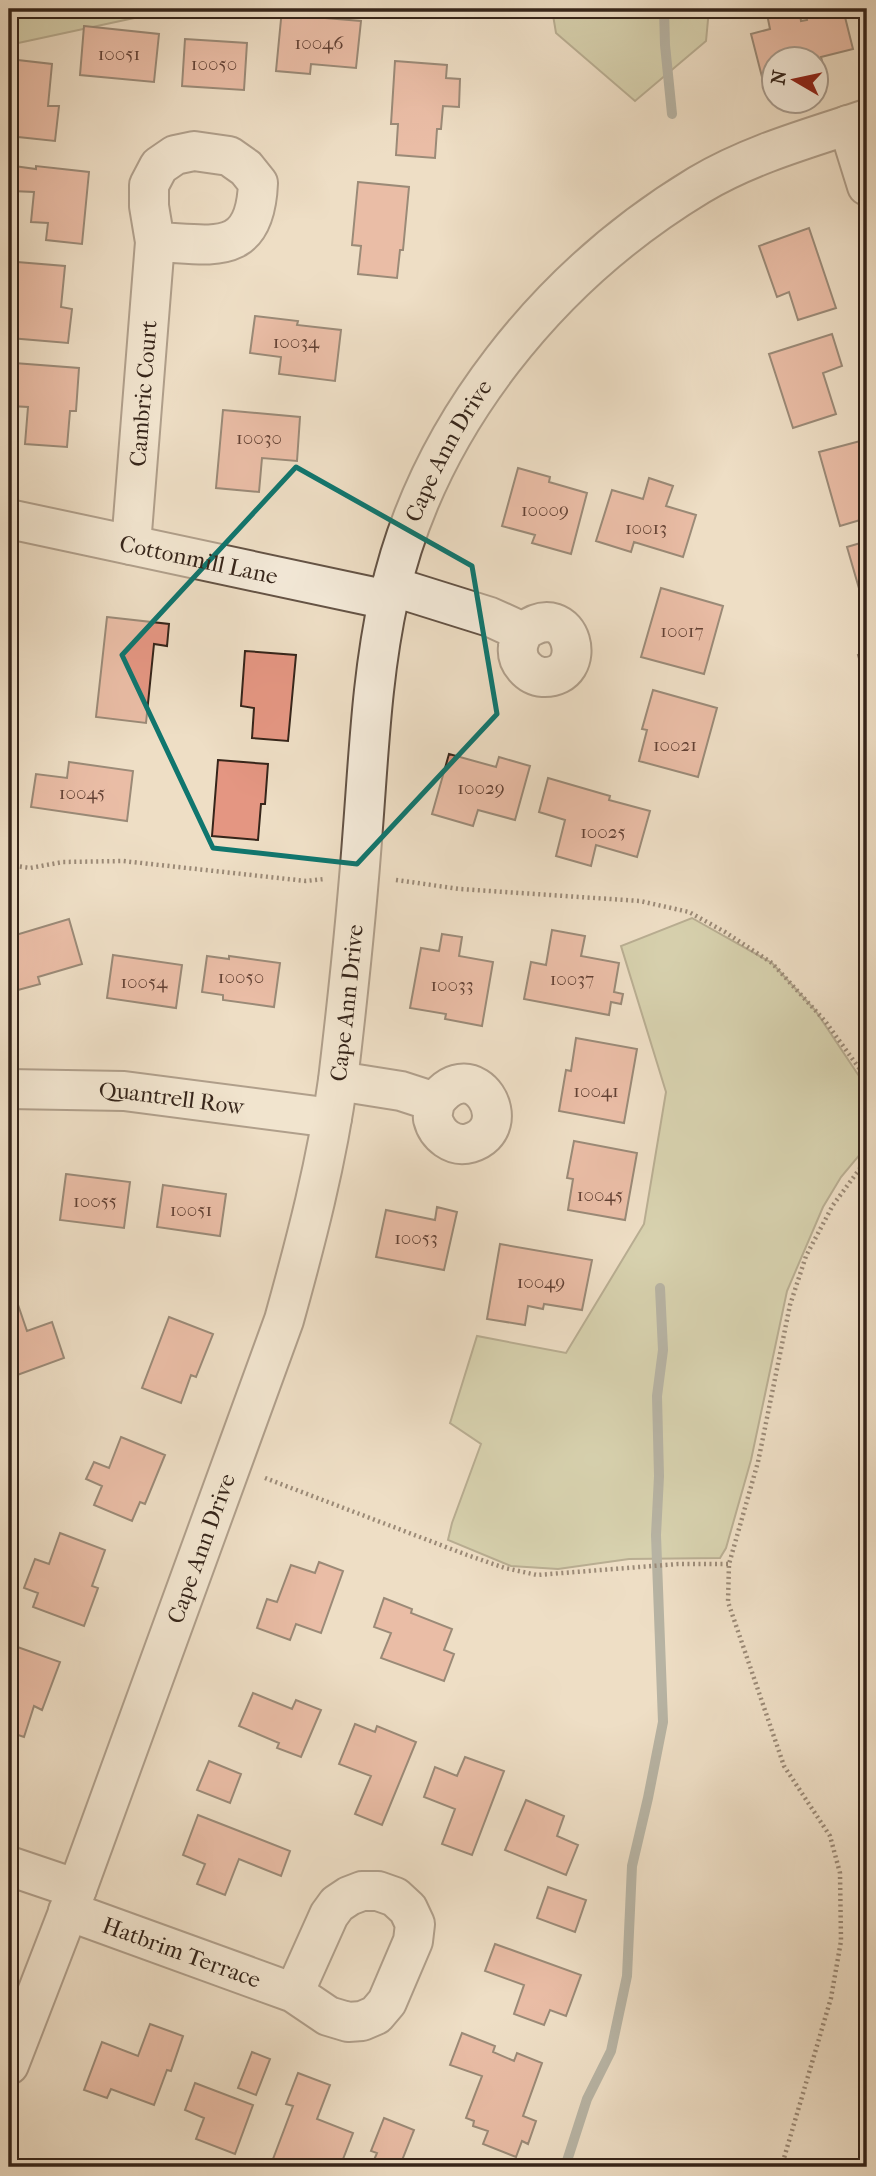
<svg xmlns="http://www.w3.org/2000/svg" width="876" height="2176" viewBox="0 0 876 2176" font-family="'IM FELL French Canon',serif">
<rect width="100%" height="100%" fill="#eedec5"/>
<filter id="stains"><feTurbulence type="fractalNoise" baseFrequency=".00286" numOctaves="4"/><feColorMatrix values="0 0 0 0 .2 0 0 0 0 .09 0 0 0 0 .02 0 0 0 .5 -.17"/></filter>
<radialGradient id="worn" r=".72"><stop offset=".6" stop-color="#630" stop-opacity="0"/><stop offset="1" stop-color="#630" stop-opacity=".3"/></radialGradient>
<!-- green -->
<path fill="#bbc193" stroke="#787356" stroke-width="2" d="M9,9H176L9,45Z
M552,9H709L706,41L635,101L556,33Z
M692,918L772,963L815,1010L867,1088V1146L841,1177L823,1207L787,1291L751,1460L726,1548L720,1558L629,1559L558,1569L511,1566L448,1540L452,1523L481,1444L450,1423L477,1336L566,1353L644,1224L666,1092L621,946Z"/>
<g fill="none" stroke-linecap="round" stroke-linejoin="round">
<!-- stream -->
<path stroke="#737f7a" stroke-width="10" d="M664,9L665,45L672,114
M565,2167L587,2099L611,2051L627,1976L632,1866L648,1798L663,1722L656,1535L659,1476L657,1396L663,1350L660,1288"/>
</g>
<!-- building -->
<path fill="#e49682" stroke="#36251a" stroke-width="2" d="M282,9H315L314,17L361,21L356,68L311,64L310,74L276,71Z
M766,9H799L801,21L807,20L806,15L830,9H843L853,49L821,57L822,61L816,62V60H774V73L762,77L751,34L770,29Z
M84,26L159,34L154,82L80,75Z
M185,39L247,43L244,90L182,86Z
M9,59L52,64L48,106H59L55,141L9,136Z
M395,61L447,65L446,78L460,79L459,107L443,106L441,129H437L435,158L396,155L398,124H391Z
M14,166L36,169V166L89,172L82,244L46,240L48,223L31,222L34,192L12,191Z
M358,182L409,187L403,250H400L397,278L358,274L361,246L352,245Z
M809,228L836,308L798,320L789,292L777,297L759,246Z
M17,262L65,266L61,307L72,309L68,343L10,338Z
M255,316L298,321L297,325L341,330L335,381L279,374L281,357L250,353Z
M832,334L842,366L823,373L836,414L793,428L769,354Z
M14,363L79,368L76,411H70L67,447L25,444L28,407L11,406Z
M223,410L300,417L297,461L262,458L259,492L216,488Z
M864,440L867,451V518L840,526L819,452Z
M518,468L550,477L549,482L587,493L571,554L532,543L535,535L502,526Z
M649,478L673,486L666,506L696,515L683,557L634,542L631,552L596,541L612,490L643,499Z
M867,541V616L847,547Z
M661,588L723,606L704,674L641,657Z
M107,617L169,624L167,646L154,644L146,723L96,717Z
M245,651L296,655L288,741L252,738L254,708L241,706Z
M867,652V688L858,655Z
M653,690L717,708L698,777L639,761L647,730L642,729Z
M449,754L496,767L499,757L530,766L515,820L478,810L473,826L432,814Z
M218,760L268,764L265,804H261L258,840L212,836Z
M69,762L133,771L127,821L31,807L36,774L67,778Z
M548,778L610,796L609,800L650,811L637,857L596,845L591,866L556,856L565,820L539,812Z
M69,919L82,964L38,977L40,984L18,990L9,955V937Z
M552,930L585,936L581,956L619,963L614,992L623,994L621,1004L611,1002L609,1015L524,999L531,962L546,965Z
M442,934L462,937L459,956L493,962L482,1026L445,1019L446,1014L410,1008L421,948L439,951Z
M113,955L182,965L176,1008L107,998Z
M207,956L229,959V956L280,963L274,1007L223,1000V995L202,992Z
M576,1038L637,1049L624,1123L559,1111L566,1070L571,1071Z
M574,1141L637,1153L625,1220L568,1210L573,1179L567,1178Z
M66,1174L130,1182L124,1228L60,1220Z
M163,1185L226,1194L220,1236L157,1227Z
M9,1200L16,1222L9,1225Z
M437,1207L457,1212L444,1270L376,1257L386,1210L435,1220Z
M500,1244L592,1260L582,1310L544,1304L543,1309L528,1306L525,1325L487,1319Z
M15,1296L27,1331L52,1322L64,1358L9,1378V1298Z
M169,1317L213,1334L196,1377L191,1375L181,1403L142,1388Z
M121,1437L165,1455L145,1504L140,1502L132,1521L94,1505L102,1486L86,1479L94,1462L109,1468Z
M60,1533L105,1550L92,1586L98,1588L84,1626L33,1607L38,1593L24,1588L35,1559L49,1564Z
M319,1562L343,1571L321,1633L296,1624L290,1640L257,1628L267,1599L277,1602L291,1565L315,1573Z
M384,1598L412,1609L411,1613L452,1629L444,1650L454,1654L444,1681L381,1658L391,1633L374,1627Z
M9,1644L60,1662L42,1710L34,1706L24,1737L9,1732Z
M253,1693L292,1709L296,1700L321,1710L301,1757L277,1748L279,1743L239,1726Z
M355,1724L375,1732L377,1726L416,1742L382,1825L355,1814L371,1776L339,1764Z
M465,1757L504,1771L472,1855L442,1844L455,1809L424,1797L435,1767L457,1776Z
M209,1761L241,1774L230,1803L197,1790Z
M526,1800L564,1816L557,1836L578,1845L566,1875L505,1850Z
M198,1815L290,1851L281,1876L239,1859L225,1895L197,1884L205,1864L183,1855Z
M548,1887L586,1900L575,1932L537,1918Z
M495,1944L581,1975L566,2016L550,2010L544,2025L514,2014L524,1985L485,1971Z
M150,2024L183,2036L171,2071L167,2070L154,2105L111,2089L107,2098L84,2090L102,2042L138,2056Z
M462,2033L495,2046L493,2052L514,2061L517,2053L542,2063L523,2116L536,2121L528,2144L522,2141L516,2157L483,2144L488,2131L473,2126L474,2121L466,2118L482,2076L450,2065Z
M252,2052L270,2059L256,2095L238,2088Z
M298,2073L330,2085L317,2119L353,2133L340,2167H270L293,2106L286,2104Z
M195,2083L253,2105L235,2154L196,2139L204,2118L185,2110Z
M384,2118L414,2130L401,2163L412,2167H371L377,2153L371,2151Z"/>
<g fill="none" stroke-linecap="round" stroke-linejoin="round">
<defs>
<g id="minor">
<path d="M848,125L867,186"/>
<path id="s1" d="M9,519L388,600"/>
<path id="s2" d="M131,545L155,242L149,206V185L159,166L175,155L194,151L229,156L246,168L258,183C255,259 212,244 155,242"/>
<path d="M391,586L490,617L523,632C521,637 518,643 518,647C516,662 529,676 543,677C592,679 573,594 523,632"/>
<path d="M338,1081L401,1091L435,1102C434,1108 432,1114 433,1119C437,1135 453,1148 470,1143C520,1128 474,1048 435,1102"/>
<path id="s3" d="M9,1089L124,1091L332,1118"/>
<path d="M9,1866L77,1889"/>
<path id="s4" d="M68,1911L294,1993L328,2016L348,2022L362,2021L376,2015L387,2002L413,1941L415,1924L408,1909L395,1897L378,1891H362L349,1896L337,1904L329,1915L294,1993"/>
<path id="s5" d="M9,2065L77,1889L284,1320C306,1241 327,1161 338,1080C348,996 357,911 363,827C369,750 372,673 389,597C427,425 550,275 699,185C751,154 810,138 867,119"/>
</g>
</defs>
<!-- minor casing -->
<use href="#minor" stroke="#645345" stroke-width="42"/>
<!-- path -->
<path stroke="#36251a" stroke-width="4.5" stroke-dasharray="2 3.5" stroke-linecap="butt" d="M9,865L30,868L63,862L123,861L306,881L324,879
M396,880L460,889L640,901L689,912L725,932L772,963L825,1021L867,1079
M265,1478L467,1555L505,1568L537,1575L678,1564H729
M784,2158L805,2167
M779,2167L784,2158L831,1998L841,1941L840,1873L830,1836L784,1766L728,1602L729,1564L758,1462L790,1305L806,1256L833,1205L867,1159"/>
<!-- minor -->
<use href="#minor" stroke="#f4ead9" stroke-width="38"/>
</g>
<!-- marked area -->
<path d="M0 0H876V2176H0ZM296,467L472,566L497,714L357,864L213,848L122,655Z" fill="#eedec5" fill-opacity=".55" fill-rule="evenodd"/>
<path fill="none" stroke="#0f766e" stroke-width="5" stroke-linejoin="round" d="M296,467L472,566L497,714L357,864L213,848L122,655Z"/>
<g text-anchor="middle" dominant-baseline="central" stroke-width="7" stroke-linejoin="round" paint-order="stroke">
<!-- number labels -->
<g font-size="19" fill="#624134">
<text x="319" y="43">10046</text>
<text x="119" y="54">10051</text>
<text x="214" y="64">10050</text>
<text x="296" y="342">10034</text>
<text x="259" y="438">10030</text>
<text x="545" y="510">10009</text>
<text x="646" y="528">10013</text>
<text x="682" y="631">10017</text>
<text x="675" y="745">10021</text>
<text x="481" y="788">10029</text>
<text x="82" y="793">10045</text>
<text x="603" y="832">10025</text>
<text x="241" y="977">10050</text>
<text x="572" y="979">10037</text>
<text x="144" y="982">10054</text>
<text x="452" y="985">10033</text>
<text x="596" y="1091">10041</text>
<text x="600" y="1195">10045</text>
<text x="95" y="1201">10055</text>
<text x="191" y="1210">10051</text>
<text x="416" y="1238">10053</text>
<text x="541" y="1282">10049</text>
</g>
<!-- street labels -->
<g font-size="23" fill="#36251a" stroke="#f4ead9">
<text stroke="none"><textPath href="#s2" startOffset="152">Cambric Court</textPath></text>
<text stroke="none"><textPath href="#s5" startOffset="1685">Cape Ann Drive</textPath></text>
<text stroke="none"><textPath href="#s1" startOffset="194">Cottonmill Lane</textPath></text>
<text stroke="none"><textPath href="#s5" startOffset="1118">Cape Ann Drive</textPath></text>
<text stroke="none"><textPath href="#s3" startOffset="163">Quantrell Row</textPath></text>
<text stroke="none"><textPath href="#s5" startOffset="551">Cape Ann Drive</textPath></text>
<text stroke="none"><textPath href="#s4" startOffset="121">Hatbrim Terrace</textPath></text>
</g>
</g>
<!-- margin -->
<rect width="876" height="2176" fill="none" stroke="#eedec5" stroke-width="35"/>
<rect x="10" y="10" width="855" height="2155" fill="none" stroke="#36251a" stroke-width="3.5"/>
<rect x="18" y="18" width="841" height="2141" fill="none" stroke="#36251a" stroke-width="2"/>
<!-- north arrow -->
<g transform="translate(795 80) rotate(279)"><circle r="33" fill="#f4ead9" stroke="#a89b8d" stroke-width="2"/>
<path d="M0-5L12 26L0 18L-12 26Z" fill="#8f2418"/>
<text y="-10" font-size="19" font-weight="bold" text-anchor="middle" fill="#36251a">N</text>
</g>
<rect width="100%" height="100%" filter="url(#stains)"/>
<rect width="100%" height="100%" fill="url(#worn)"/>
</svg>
